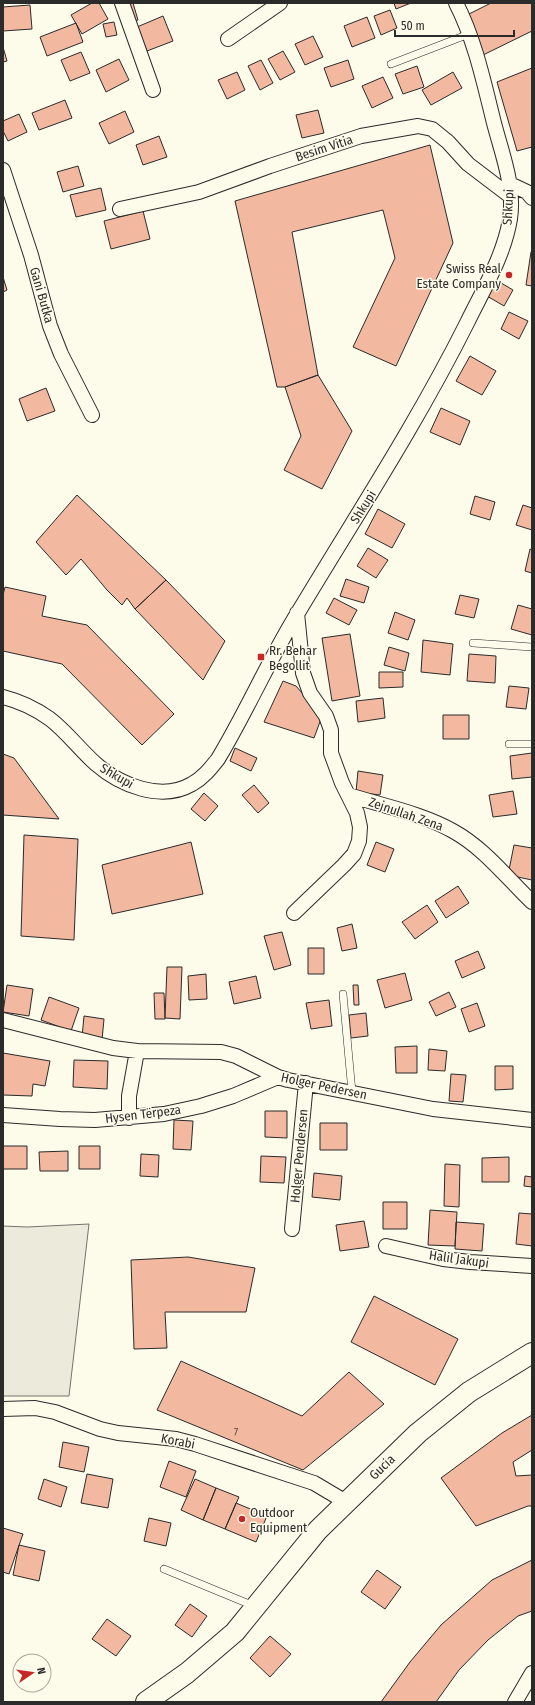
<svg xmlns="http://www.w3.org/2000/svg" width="535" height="1705" viewBox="0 0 535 1705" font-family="'Fira Sans Condensed',sans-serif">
<rect width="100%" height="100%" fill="#fdfbea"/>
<!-- green -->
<path fill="#ecebdb" stroke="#74746e" d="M89,1224L69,1396H3V1226L27,1227Z"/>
<!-- building -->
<path fill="#f2b8a0" stroke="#2b2b2b" d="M92,3H99L108,19L82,34L71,15Z
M133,3L138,20L131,22L126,4Z
M394,3H411L396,9Z
M491,3H532V31L483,55L469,14Z
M30,5L32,29L3,31V7Z
M390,10L397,28L381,35L374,16Z
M163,16L173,41L147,51L137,27Z
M367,17L375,38L352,47L344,26Z
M114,22L117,35L106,37L103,24Z
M76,23L83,42L47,56L40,37Z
M313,36L323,57L305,65L295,44Z
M3,47L7,61L3,62Z
M283,51L295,72L280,80L268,59Z
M81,52L90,73L70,81L61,60Z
M119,59L129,80L106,92L96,70Z
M261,60L273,83L260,90L248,66Z
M348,60L354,79L331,87L324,68Z
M417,66L424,87L403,94L395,74Z
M532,68V147L517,151L497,82Z
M237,72L245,90L227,99L218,80Z
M453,72L462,88L431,105L422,90Z
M383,77L393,98L372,108L362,86Z
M65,100L72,118L39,130L32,113Z
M318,110L324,133L302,138L296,115Z
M125,111L134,132L109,144L99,123Z
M19,114L27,132L8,141L3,131V121Z
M159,136L167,157L143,165L136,145Z
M430,145L453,243L396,366L353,347L395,258L383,210L292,232L318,375L285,387H277L235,201Z
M78,166L84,186L63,192L57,172Z
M101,188L106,210L76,217L70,195Z
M143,211L150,239L111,249L104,221Z
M531,252H532V286L526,285Z
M3,277L7,290L3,292Z
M496,280L513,290L504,306L487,296Z
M509,312L528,321L519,339L501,329Z
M470,356L496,371L482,395L456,381Z
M318,375L352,431L322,489L284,470L301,436L285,387Z
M46,388L55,411L27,421L19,399Z
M441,408L470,421L460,445L430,432Z
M77,495L166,580L135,609L127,598L122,605L107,590L81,559L66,575L36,542Z
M475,496L495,502L490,520L470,514Z
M523,505L532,508V530L516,525Z
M378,509L405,524L392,548L365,534Z
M368,548L388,560L376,578L357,566Z
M530,549L532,550V573L525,571Z
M346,579L369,587L364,603L340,596Z
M166,580L225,641L203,680L135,609Z
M5,587L46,596L42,616L87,625L174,714L142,745L62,664L3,651V595Z
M460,595L479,599L474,618L455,614Z
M334,598L357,610L349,625L326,613Z
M518,605L532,609V635L511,629Z
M395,612L415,620L408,640L388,633Z
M350,634L360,696L332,701L322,638Z
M423,640L453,644L450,675L421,672Z
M389,647L409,653L405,671L384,665Z
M469,654L496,656L495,683L467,681Z
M379,672H403V687L379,688Z
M283,681L296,686L310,702L321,719L314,738L264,722Z
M509,686L529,688L526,709L506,707Z
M383,698L385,718L358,722L356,701Z
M443,715H469V739H443Z
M235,748L257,758L251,771L230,761Z
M532,753V777L512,779L510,756Z
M3,754L14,758L59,819L3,815Z
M358,771L383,775L380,795L356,792Z
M254,785L269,803L258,813L242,795Z
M513,791L517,814L493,817L489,795Z
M204,793L218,806L205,821L191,809Z
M24,835L78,839L74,940L21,936Z
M191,842L203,894L112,914L102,865Z
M376,842L394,849L385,872L367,865Z
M514,845L532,848V880L508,875Z
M458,886L469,903L446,918L435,901Z
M427,905L438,922L415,939L402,922Z
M352,924L357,948L342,951L337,928Z
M282,932L291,965L274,970L264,936Z
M308,948H324V974H308Z
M478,951L485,968L462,978L455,961Z
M167,967H182L180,1019L165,1018Z
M405,973L412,1000L385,1008L377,980Z
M206,974L207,999L189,1000L188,976Z
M256,976L261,998L234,1004L229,982Z
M7,985L33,989L29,1016L3,1012Z
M353,985H358L359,1005H354Z
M449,992L456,1007L436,1016L429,1002Z
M154,993H164L165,1019H155Z
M49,997L79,1008L71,1031L41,1020Z
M329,1000L332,1026L311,1029L306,1003Z
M477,1003L485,1026L469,1032L461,1009Z
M366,1013L368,1036L351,1038L349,1015Z
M84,1016L104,1019L102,1040L82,1037Z
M417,1046V1073H396L395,1047Z
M429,1049L447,1051L445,1071L428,1070Z
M3,1053L50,1061L45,1086L33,1084L32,1096L3,1095Z
M74,1060L108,1061L107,1089L73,1087Z
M495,1066H513V1089L495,1090Z
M451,1074L466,1075L463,1102L449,1101Z
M265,1111H287V1138L265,1137Z
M174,1120L193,1121L191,1150L173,1149Z
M320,1123H347V1150H320Z
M3,1146H27V1169H3Z
M79,1146H100V1169H79Z
M68,1151V1171H40L39,1152Z
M141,1154L159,1155L158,1177L140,1176Z
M261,1156L286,1157L284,1183L260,1182Z
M509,1157V1182H482V1158Z
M445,1164L460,1165L459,1207L444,1206Z
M314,1173L342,1176L340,1200L312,1197Z
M525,1176L532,1177V1187L524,1186Z
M383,1202H407V1229H383Z
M430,1210L457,1212L455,1246L428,1245Z
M519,1213L532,1214V1246L516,1244Z
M364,1221L369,1247L340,1251L336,1225Z
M456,1222L484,1224L482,1251L455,1249Z
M188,1257L255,1268L246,1312H165L167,1348L134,1349L131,1260Z
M374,1296L458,1339L435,1385L351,1342Z
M181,1361L302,1416L349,1372L384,1404L303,1470L157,1410Z
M532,1415V1450L513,1462L516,1476L532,1475V1506H528L476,1526L441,1478L502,1433Z
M63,1442L89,1447L84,1472L59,1467Z
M169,1461L196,1471L186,1497L160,1487Z
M87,1474L113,1479L108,1508L81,1503Z
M44,1479L67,1487L61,1507L38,1499Z
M195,1479L216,1488L203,1520L181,1510Z
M216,1488L239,1497L225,1529L203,1520Z
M236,1503L267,1516L256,1542L225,1529Z
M149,1518L171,1523L166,1546L144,1541Z
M3,1528L23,1534L9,1574L3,1572Z
M19,1545L45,1551L39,1581L13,1575Z
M532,1560V1611L518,1616L488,1640L459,1670L436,1702H381L410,1662L441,1625L492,1580Z
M377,1570L401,1587L385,1609L361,1592Z
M190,1604L207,1616L192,1637L175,1625Z
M107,1619L131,1636L116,1656L92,1639Z
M270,1636L291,1654L270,1677L250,1658Z"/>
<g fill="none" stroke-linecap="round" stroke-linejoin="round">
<defs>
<path id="lane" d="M391,64L469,34
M473,643L532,647
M509,744H532
M343,994L352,1092
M164,1569L254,1606"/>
<path id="street" d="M122,3L153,90
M228,39L280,3
M3,170L31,255L50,326L61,354L92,415
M510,184L527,192L532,198
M120,209L199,192L270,166L361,136L418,126L432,129L448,142L468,164L510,196
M3,697C19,701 36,709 50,719C67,732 80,750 96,764C120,785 161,802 192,784C203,778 210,769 218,759C247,711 269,659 299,611C356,516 417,423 467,323C483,290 504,256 510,219C515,186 502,154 494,123C484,83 475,40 456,3
M349,795C383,806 421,813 453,831C484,848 507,878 532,902
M294,913L344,865L354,854L359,841L360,827L357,813L342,783L331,753V730L326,716L310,693L303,673L297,613
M3,1020L113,1048L137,1051L221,1052L236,1056L278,1077L288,1080L433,1109L532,1120
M3,1115L60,1119L95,1120L164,1114L201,1106L233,1096L278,1077
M129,1118V1096L137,1051
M292,1229L306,1083
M386,1246L443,1259L470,1262L532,1266
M3,1409L35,1408L55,1412L100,1429L118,1433L176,1439L195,1444L314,1483L346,1502
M515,1702L532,1673"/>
<path id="secondary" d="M146,1702L187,1673L235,1632L318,1530L418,1433L469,1392L532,1353"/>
</defs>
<!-- lane casing -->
<use href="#lane" stroke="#2b2b2b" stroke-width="8"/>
<!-- street casing -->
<use href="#street" stroke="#2b2b2b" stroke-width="16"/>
<!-- secondary casing -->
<use href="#secondary" stroke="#2b2b2b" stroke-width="22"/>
<!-- lane -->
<use href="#lane" stroke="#fdfbea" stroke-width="7"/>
<!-- street -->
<use href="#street" stroke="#fdfbea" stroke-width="14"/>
<!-- secondary -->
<use href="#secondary" stroke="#fdfbea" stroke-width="20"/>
</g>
<!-- markers -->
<g fill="#c62828" stroke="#fdfbea" stroke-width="1.5">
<circle cx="509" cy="275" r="4"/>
<rect x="257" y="653" width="8" height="8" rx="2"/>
<circle cx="242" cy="1519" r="4"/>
</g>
<g text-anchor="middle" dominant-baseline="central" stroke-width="3" stroke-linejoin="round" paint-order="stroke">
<!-- number labels -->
<g font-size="11" fill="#5d4e48">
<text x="236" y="1432">7</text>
</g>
<!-- street labels -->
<g font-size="13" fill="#2b2b2b" stroke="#fdfbea">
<text transform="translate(324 148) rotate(-18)">Besim Vitia</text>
<text transform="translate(508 207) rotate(-87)">Shkupi</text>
<text transform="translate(42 295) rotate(74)">Gani Butka</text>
<text transform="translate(363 507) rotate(-58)">Shkupi</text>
<text transform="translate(117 776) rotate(30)">Shkupi</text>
<text transform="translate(406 814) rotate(19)">Zejnullah Zena</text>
<text transform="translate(324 1086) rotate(12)">Holger Pedersen</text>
<text transform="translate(143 1114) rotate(-7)">Hysen Tërpeza</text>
<text transform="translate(299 1156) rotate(-85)">Holger Pendersen</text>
<text transform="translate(459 1259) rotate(8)">Halil Jakupi</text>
<text transform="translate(178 1441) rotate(11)">Korabi</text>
<text transform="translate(382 1467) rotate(-44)">Gucia</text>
</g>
<!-- poi labels -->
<g font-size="13" fill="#2b2b2b" stroke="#fdfbea" text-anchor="start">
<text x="501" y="268" text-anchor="end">Swiss Real<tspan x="501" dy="15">Estate Company</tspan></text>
<text x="269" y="650">Rr. Behar<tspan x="269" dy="15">Begollit</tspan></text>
<text x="250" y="1512">Outdoor<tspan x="250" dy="15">Equipment</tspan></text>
</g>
</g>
<!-- border -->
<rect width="535" height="1705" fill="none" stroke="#2b2b2b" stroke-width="8"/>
<!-- north arrow -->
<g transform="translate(32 1673) rotate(77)"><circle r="19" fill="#fdfbea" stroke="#a9a89e"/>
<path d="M0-3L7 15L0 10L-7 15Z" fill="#c62828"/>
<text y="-6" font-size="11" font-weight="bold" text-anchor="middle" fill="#2b2b2b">N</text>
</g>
<!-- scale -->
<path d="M395 30v6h119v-6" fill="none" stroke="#2b2b2b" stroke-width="2"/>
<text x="401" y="30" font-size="12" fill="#2b2b2b" stroke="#fdfbea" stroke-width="3" paint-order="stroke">50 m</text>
</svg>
